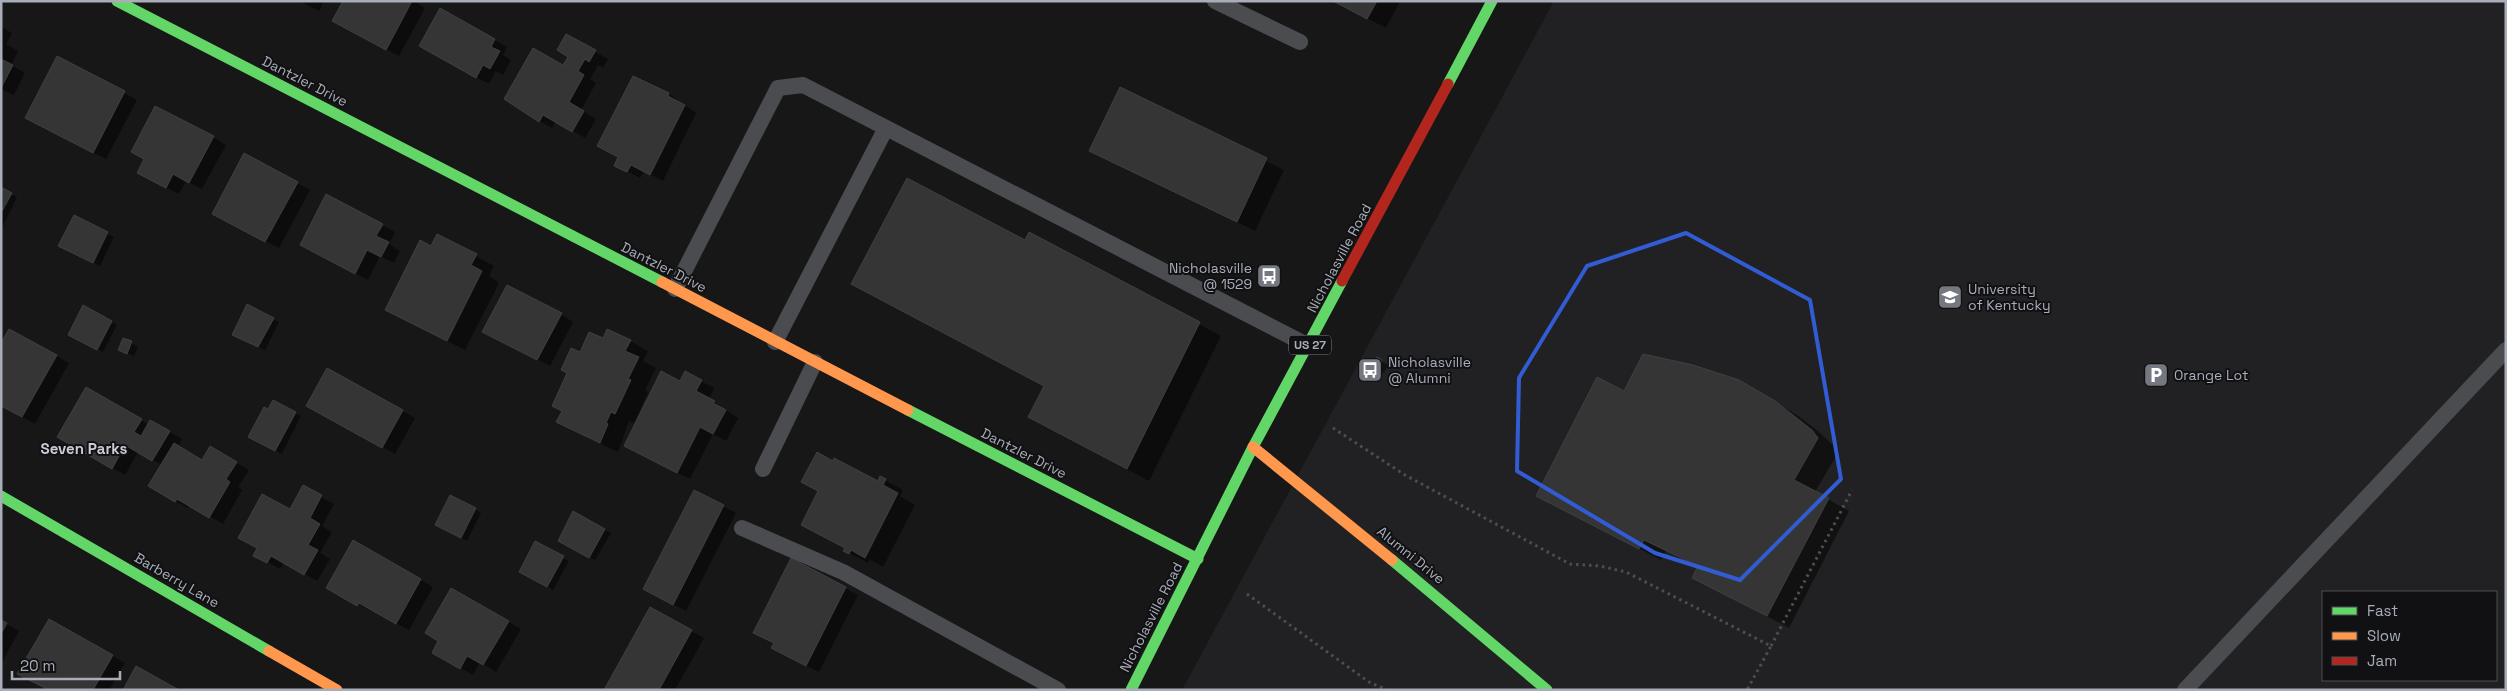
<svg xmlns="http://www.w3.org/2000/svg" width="2507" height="691" viewBox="0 0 2507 691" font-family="'Space Grotesk',sans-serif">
<rect width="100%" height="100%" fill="#171717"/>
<!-- built -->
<path fill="#212123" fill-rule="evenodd" d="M1554,1H2506V690H1182ZM2323,592H2496V680H2323Z"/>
<!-- shadow -->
<path fill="#0007" d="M299,1H324L319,11Z
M345,1H414L425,8L399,56L346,28Z
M1334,1H1400L1386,28Z
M440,10L507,47L503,55L511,60L503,75L496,71L489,84L420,46Z
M1,27L12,33L6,44L18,51L11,65L25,73L14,95L1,89Z
M566,35L608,59L603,68L598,65L590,79L596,83L581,110L596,119L585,138L556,121L552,128L521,110L564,66L570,56Z
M58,58L137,100L106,159L39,125Z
M1121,89L1284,170L1255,231L1091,150Z
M669,94L696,113L663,181L644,171L640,178L616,165Z
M213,137L226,145L202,189L186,181L179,194L151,180Z
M297,183L310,190L279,248L226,221Z
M1,189L17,197L2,228L1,227Z
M74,217L114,237L100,266L66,249Z
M382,225L395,232L389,244L400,251L394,263L380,256L368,280L314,252Z
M1030,234L1221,336L1149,481L1051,429L1026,242Z
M438,236L494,266L489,276L499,283L465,350L405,320Z
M83,307L117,325L103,352L76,338Z
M561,314L573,322L550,366L496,338Z
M273,319L279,322L265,350L240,338Z
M603,339L630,341L648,351L643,361L656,368L645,390L648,392L634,423L629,421L618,452L557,422L580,354Z
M123,340L138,346L134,356L126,353Z
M56,356L69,363L35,424L1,405Z
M1377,359L1388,365L1384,373L1373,368Z
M328,370L415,418L395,454L308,405Z
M685,373L714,388L709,399L738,418L726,441L713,434L690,479L638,453Z
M1739,381L1797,415L1817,430L1839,451L1815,492L1849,511L1789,628L1694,577L1699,567L1666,551L1661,560L1537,495L1625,393Z
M87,389L149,425L151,421L182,439L178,447L202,461L211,448L249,470L238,487L242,490L223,524L190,505L188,508L150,486L162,465L138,452L125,475L59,437Z
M268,410L295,413L301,416L282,454L256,440Z
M881,478L903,490L900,496L915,505L883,567L869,559L868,563L845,551Z
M304,487L334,504L322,526L332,532L320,553L330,559L317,581L284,562L280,569L255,555L290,511Z
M695,491L736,513L686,611L657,596Z
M475,509L481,513L467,541L442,528Z
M574,513L611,533L595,560L559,541Z
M353,541L433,587L409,630L327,588Z
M536,543L569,561L553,590L520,571Z
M792,559L858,595L819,672L785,655L775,643Z
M451,590L521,629L496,672L480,662L473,675L433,652L440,640Z
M1,621L19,631L1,664Z
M49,621L125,663L109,690H48L31,680Z
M691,631L704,638L675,690H605Z"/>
<!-- building -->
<path fill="#353536" stroke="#3f4043" d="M343,1H412L386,50L332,21Z
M1333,1H1377L1367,19Z
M440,8L495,39L491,47L500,51L490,69L483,65L476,78L419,46Z
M566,34L596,50L589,62L585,59L578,71L584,75L569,102L584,111L572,132L543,115L539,122L504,99L533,48L563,65L568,57L557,50Z
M57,56L125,91L93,153L25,118Z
M1,59L13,65L1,88Z
M633,76L669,93L668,96L685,105L650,175L631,165L627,172L614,166L618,157L597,146Z
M1120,87L1267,158L1237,222L1089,151Z
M155,106L214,136L189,183L173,174L166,188L137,173L144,159L131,152Z
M244,153L298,182L265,242L212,214Z
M907,178L1025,240L1029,232L1200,322L1127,469L1028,417L1044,386L851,284Z
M1,187L12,193L1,213Z
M326,194L383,224L376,236L389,242L381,257L367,250L355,274L300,245Z
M74,215L108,232L93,263L58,246Z
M437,234L477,254L471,265L482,271L447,341L385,310L420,240L431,246Z
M507,285L562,313L537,360L482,332Z
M247,304L274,318L258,347L232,335Z
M83,305L112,321L97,350L68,335Z
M9,329L57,355L22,417L1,406V343Z
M607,329L631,340L625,351L639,357L628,379L631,380L615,414L611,412L606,423L608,424L600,443L556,422L562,411L552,406L567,373L561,370L571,348L580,352L589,332L603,338Z
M123,338L132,341L127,354L118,350Z
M1643,354L1693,365L1739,380L1775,401L1812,430L1818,438L1794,480L1829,498L1767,616L1692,578L1698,566L1644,540L1639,549L1536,496L1597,377L1624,391Z
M1377,357L1382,360L1377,371L1371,368Z
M327,368L403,410L382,448L306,406Z
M661,371L680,381L685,371L702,380L696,391L715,401L713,403L726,410L713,434L700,427L677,473L624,446Z
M86,387L142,419L134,432L141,436L150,420L170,431L152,461L125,445L112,469L57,437Z
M273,400L296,412L275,451L248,437L264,407L268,409Z
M174,443L202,460L210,446L237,462L226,479L230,482L209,518L177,499L175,502L148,486Z
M817,452L833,461L834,458L878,481L880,476L886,479L883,485L898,493L865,558L851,550L849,554L843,551L845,548L801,525L818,491L801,482Z
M303,485L322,495L310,518L320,524L308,545L318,550L304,575L271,556L267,563L253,556L257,548L238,538L262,494L290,509Z
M694,490L724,505L673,605L643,589Z
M450,495L476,508L461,538L435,525Z
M573,511L605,529L589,558L558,541Z
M353,540L421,579L396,624L359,603L357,606L326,588Z
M535,541L564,556L547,587L519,572Z
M791,558L846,587L806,666L771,648L774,643L753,633Z
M451,588L509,621L483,665L467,656L460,669L432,653L438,641L425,633Z
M650,607L692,630L659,690H604Z
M49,619L113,655L93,690H49L17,674Z
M1,620L7,623L1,634Z
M136,666L179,690H123Z"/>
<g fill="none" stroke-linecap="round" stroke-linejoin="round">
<!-- path -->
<path stroke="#4d4e52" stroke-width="3" stroke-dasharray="2.5 4" stroke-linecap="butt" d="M1333,428L1405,475L1570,564L1600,566L1626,572L1771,646L1747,690
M1247,594L1369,682L1387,690
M1771,646L1852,490"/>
<!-- lane -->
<path stroke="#4b4c50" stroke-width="16" d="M1215,1L1300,42
M675,289L778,88L803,85L1309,346
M775,342L886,128
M763,469L815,362
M742,528L843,572L1058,690
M2185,690L2506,350"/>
<!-- fast -->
<path stroke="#63d668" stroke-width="11" d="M117,1L662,282
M1448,84L1492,1
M908,410L1198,559
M1,496L269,651
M1392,560L1547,690
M1131,690L1253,447L1342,281"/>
<!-- slow -->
<path stroke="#ff974d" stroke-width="11" d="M662,282L908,410
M1253,447L1392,560
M269,651L337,690"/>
<!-- jam -->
<path stroke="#b3261e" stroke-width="11" d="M1342,281L1448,84"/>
</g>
<!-- marked area -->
<path fill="none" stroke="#325cd3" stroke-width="4" stroke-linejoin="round" d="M1686,233L1810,300L1841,479L1740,580L1655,553L1517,471L1519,378L1587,266Z"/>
<!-- icons -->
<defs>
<symbol id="bus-square" viewBox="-11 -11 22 22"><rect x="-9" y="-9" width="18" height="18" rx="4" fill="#757880" stroke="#111113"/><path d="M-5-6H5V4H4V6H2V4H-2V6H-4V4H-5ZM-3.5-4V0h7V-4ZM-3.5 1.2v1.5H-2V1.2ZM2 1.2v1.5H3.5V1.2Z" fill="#fff"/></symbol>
<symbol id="university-square" viewBox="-11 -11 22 22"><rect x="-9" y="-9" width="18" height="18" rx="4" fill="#757880" stroke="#111113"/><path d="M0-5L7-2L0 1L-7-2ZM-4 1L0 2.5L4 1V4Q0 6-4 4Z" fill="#fff"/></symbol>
<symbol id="parking-square" viewBox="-11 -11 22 22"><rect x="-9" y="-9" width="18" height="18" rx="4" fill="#757880" stroke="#111113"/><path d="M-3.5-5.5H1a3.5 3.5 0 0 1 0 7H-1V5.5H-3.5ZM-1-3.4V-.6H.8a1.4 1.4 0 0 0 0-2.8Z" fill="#fff"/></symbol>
</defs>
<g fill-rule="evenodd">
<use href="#bus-square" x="1255" y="262" width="28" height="28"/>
<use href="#university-square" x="1936" y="283" width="28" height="28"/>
<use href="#bus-square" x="1356" y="356" width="28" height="28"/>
<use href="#parking-square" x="2142" y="361" width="28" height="28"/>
</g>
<g text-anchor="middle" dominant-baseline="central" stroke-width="4" stroke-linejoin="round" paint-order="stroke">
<!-- shield labels -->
<rect fill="#111113" stroke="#7b7e86" stroke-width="1" x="1289" y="335.5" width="42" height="19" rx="4"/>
<g font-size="12" font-weight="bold" fill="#a8adb8">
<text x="1310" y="345">US 27</text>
</g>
<!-- street labels -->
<g font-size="14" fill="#a8adb8" stroke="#111113">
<text transform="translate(305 81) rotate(27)">Dantzler Drive</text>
<text transform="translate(1339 258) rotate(-62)">Nicholasville Road</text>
<text transform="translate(664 267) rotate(27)">Dantzler Drive</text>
<text transform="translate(1024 453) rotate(27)">Dantzler Drive</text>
<text transform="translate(1411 555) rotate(39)">Alumni Drive</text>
<text transform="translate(177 580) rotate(30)">Barberry Lane</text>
<text transform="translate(1151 617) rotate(-63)">Nicholasville Road</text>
</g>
<!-- poi labels -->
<g font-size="14" fill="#a8adb8" stroke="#111113" text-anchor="start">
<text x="1252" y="268" text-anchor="end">Nicholasville<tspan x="1252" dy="16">@ 1529</tspan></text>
<text x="1968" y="289">University<tspan x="1968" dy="16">of Kentucky</tspan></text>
<text x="1388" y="362">Nicholasville<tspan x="1388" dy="16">@ Alumni</tspan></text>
<text x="2174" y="375">Orange Lot</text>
</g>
<!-- neighbourhood labels -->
<g font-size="15" font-weight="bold" fill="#c9ccd4" stroke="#111113">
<text x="84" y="448">Seven Parks</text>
</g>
</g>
<!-- border -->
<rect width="2507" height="691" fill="none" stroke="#a8adb8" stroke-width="5"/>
<!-- legend -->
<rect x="2322" y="591" width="175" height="90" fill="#111113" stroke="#4d4f55"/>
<rect x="2332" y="607" width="25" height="8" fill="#63d668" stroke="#4d4f55"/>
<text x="2367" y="616" font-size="15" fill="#a8adb8">Fast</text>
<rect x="2332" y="632" width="25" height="8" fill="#ff974d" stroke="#4d4f55"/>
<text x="2367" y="641" font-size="15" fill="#a8adb8">Slow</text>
<rect x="2332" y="657" width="25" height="8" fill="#b3261e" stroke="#4d4f55"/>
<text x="2367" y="666" font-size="15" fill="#a8adb8">Jam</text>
<!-- scale -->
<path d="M12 671v8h108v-8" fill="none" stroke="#a8adb8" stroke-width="2.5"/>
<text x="20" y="671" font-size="15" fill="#a8adb8" stroke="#111113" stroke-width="4" paint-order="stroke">20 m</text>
</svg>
